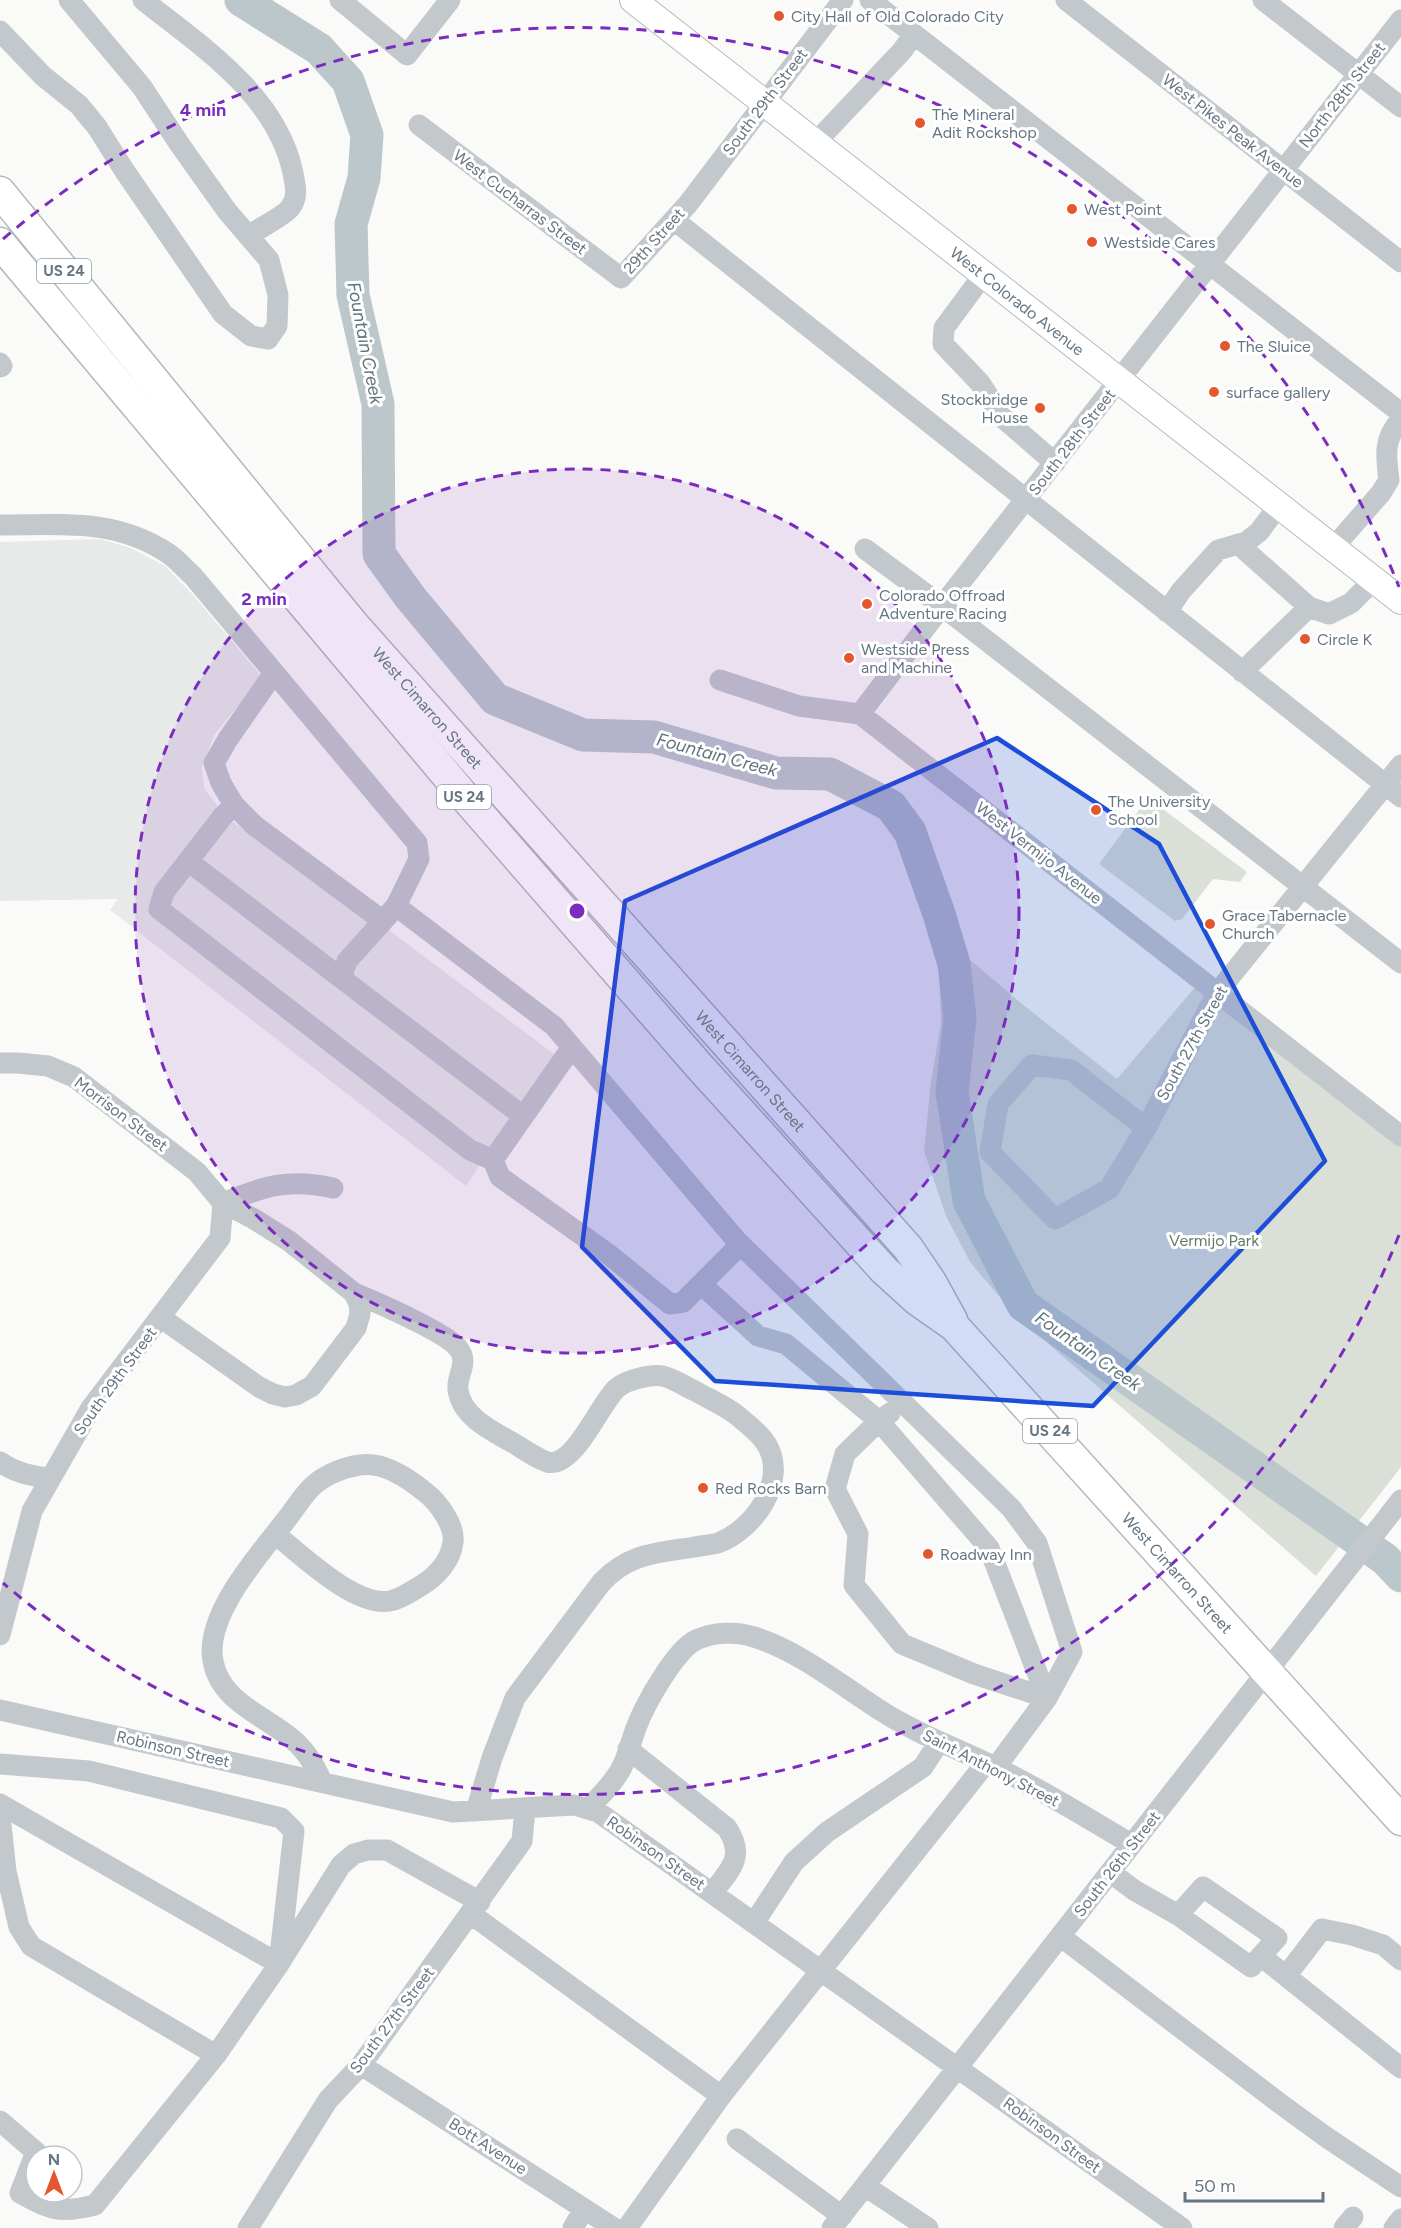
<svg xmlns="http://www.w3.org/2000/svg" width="1401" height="2228" viewBox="0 0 1401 2228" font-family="Figtree,sans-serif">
<rect width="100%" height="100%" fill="#fafaf8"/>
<!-- built -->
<path fill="#e8e9e9" d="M100,539L131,548L165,566L195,597L262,677L214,735L202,767L204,788L226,817L389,930L554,1054L466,1186L110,910L118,899L0,901V542Z"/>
<!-- green -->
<path fill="#dadfd7" d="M1148,798L1247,872L1240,882L1213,879L1182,919L1175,921L1099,864Z
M931,927L1027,1008L1117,1079L1197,985L1245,1028L1401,1147V1467L1316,1576L1015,1315L970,1262L946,1216L924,1151L931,1081L941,1024L939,964Z"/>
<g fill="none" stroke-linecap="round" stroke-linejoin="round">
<!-- river -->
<path stroke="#bbc7cb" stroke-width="33" d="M241,0L319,49L348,81L367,135L364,178L351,224L353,295L378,404L379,554L410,597L495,699L583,735L654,737L776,773L830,774L891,806L910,832L939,914L954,964L960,1018L952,1092L969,1201L1023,1305L1385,1559L1401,1576"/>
<defs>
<g id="major">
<path id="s1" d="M633,0L1401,601"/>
</g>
<g id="highway">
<path id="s2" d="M0,192L354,625L908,1248L931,1282L952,1320"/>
<path id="s3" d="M0,243L464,796L699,1066L884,1270L917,1300L954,1326L1401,1820"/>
</g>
</defs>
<!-- major casing -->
<use href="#major" stroke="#b5babe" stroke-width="28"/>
<!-- highway casing -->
<use href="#highway" stroke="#b4b9bd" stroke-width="33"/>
<!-- minor -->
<path stroke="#c3c8cc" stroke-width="21" d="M143,0C201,46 277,95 293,173C295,185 299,197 290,208C284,216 258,229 248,236
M340,0L407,55L450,0
M870,0L1401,413
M1066,0L1401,262
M1263,0L1401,107
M0,31L43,76L79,105L97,127L124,170L223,314L251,336L268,339L277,326L278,295L269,260L227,211L180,145L142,87L69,0
M419,125L621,278L688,204L843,0
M816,142L902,51L914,34
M674,220L1401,797
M984,274L944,328L943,344L980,383L1003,418L1055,463
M0,363L2,366L0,367
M0,525C62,525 115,518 169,554C178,560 185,569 193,576L417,843L419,859L396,906L554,1026L737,1241L1011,1508L1037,1543L1072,1652L1047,1698L996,1767
M1238,544L1309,607
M1333,548L1381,493L1389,480C1386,457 1383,438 1401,420
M865,549L942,606L1401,963
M1167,612L1181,591L1218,550L1246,542L1259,532L1279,505
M1242,672L1309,607L1329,614L1351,603L1374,580
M274,673L228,739L214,763L221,783L234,805L255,826L383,921L396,906
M720,680L799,706L860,714
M860,714L942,606L1401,20
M860,714L1401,1136
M234,805L223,816L164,892L159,909L470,1150L493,1160
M188,861L341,978
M383,921L347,961L341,978L523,1116
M572,1047L493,1160L500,1177L607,1253L670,1304L683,1302L740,1245
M0,1063H18L48,1066L74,1077L197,1172L223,1203L254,1219L289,1241L354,1293L359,1304L360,1314L356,1328L312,1386L296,1395L285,1397L273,1394L259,1387L160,1317
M1146,1128L1071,1070L1032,1065L998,1104L990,1152L1055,1219L1109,1189L1146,1128L1217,993L1401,765
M223,1203C264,1186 289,1178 333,1188
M701,1284L758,1336L786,1344L879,1421L845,1454L835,1489L858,1534L854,1585L902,1644L974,1674L1047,1698
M354,1293C374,1301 447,1333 458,1348C470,1363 456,1374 458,1390C462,1418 494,1432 515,1444C526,1451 536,1458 547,1462C574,1469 599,1405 616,1389C622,1383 631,1380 640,1378C648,1376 658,1374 666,1377C676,1380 686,1387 695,1391C709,1399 726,1406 738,1416C748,1425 760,1433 767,1445C788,1482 753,1530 718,1543C711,1545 703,1545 695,1547C657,1553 629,1553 601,1583L515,1698L492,1758L476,1811
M890,1413L879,1421L989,1548L1047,1698
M0,1462C16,1473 31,1476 50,1478
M275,1534C302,1555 354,1607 390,1601C401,1599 412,1591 422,1585C437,1576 451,1560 453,1542C455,1525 438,1502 425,1492C408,1478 383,1461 360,1465C345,1467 327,1474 315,1484C304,1493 295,1509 286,1520C260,1554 204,1615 213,1661C220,1701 263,1715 291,1738C306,1750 315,1765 322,1782
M0,1635L32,1511L91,1408L220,1238L223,1203
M0,1710L453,1812L574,1805L598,1812L1182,2228
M628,1749L727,1828C746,1857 730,1870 712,1893
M0,1764L89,1771L281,1818L294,1831L279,1964L0,1804
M588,1809C600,1796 614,1783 622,1767C628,1755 631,1741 636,1728C644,1706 675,1650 696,1640C713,1632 736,1631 754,1637C801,1652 842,1686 883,1712C919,1735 959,1749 997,1768C1043,1790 1087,1818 1131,1844
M0,1816L6,1871L19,1927L31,1946L216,2055
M1110,1872L1134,1890L1178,1915L1251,1967L1277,1938L1203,1887L1178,1915
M471,1914L721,2096L627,2228
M754,1923L794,1862L827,1832L923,1767L939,1742
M1060,1936L1282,2105L1326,2137L1401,2187
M1261,1956L1401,2068
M1286,1976L1322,1929L1352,1935L1383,1945L1401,1960
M361,2065L614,2228
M721,2096L986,1763
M0,2121L36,2152L20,2193C51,2210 59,2214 95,2205L216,2055L279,1964L341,1865L354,1854L368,1850H387L480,1902
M737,2139L842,2216
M865,2186L928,2228
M248,2228L328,2100L361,2065L522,1841L525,1809
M573,2228L584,2209
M832,2228L1401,1500
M1344,2228L1353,2217
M1394,2228L1401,2219"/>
<!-- major -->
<use href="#major" stroke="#fff" stroke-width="26"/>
<!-- highway -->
<use href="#highway" stroke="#fff" stroke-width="30"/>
</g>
<!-- marked area -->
<path fill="#1d4ed8" fill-opacity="0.2" stroke="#1d4ed8" stroke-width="4.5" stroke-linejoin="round" d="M997,738L1159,844L1325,1161L1093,1406L715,1381L582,1247L625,901Z"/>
<!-- distance rings -->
<circle cx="577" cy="911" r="442" fill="#7b2cbf" fill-opacity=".12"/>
<g fill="none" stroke="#7b2cbf" stroke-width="3" stroke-dasharray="10 8">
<circle cx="577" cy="911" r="442"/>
<path d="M1399 1235A884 884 0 0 1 3 1583M3 239A884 884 0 0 1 1399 587"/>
</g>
<!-- markers -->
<g fill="#e4572e" stroke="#fff" stroke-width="2">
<circle cx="779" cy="16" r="6"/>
<circle cx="920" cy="123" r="6"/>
<circle cx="1072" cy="209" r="6"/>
<circle cx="1092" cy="242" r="6"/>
<circle cx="1225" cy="346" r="6"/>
<circle cx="1214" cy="392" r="6"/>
<circle cx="1040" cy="408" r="6"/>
<circle cx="867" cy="604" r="6"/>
<circle cx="1305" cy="639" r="6"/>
<circle cx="849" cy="658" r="6"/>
<circle cx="1096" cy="810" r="6"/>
<circle cx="1210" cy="924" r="6"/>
<circle cx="703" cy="1488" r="6"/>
<circle cx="928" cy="1554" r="6"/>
</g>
<g text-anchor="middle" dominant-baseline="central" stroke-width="6" stroke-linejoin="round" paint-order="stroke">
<!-- shield labels -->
<g fill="#fff" stroke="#939fa8" stroke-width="1.5">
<rect x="37" y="259" width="54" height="24" rx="4.5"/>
<rect x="437" y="785" width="54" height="24" rx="4.5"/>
<rect x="1023" y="1419" width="54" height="24" rx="4.5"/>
</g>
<g font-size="15" font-weight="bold" fill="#657683">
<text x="64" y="271">US 24</text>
<text x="464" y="797">US 24</text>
<text x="1050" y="1431">US 24</text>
</g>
<!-- poi labels -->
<g font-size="16" fill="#657683" stroke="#fff" text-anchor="start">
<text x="791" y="16">City Hall of Old Colorado City</text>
<text x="932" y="114">The Mineral<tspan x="932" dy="18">Adit Rockshop</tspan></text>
<text x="1084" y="209">West Point</text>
<text x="1104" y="242">Westside Cares</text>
<text x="1237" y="346">The Sluice</text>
<text x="1226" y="392">surface gallery</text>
<text x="1028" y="399" text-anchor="end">Stockbridge<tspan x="1028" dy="18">House</tspan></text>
<text x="879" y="595">Colorado Offroad<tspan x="879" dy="18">Adventure Racing</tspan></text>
<text x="1317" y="639">Circle K</text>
<text x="861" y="649">Westside Press<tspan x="861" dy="18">and Machine</tspan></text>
<text x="1108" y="801">The University<tspan x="1108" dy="18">School</tspan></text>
<text x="1222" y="915">Grace Tabernacle<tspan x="1222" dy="18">Church</tspan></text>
<text x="715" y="1488">Red Rocks Barn</text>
<text x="940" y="1554">Roadway Inn</text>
</g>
<!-- street labels -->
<g font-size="16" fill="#657683" stroke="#fff">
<text transform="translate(1342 95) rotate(-52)">North 28th Street</text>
<text transform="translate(765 102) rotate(-53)">South 29th Street</text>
<text transform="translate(1233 131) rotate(38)">West Pikes Peak Avenue</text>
<text transform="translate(520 202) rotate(37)">West Cucharras Street</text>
<text transform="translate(654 241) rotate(-48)">29th Street</text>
<text stroke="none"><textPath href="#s1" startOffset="488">West Colorado Avenue</textPath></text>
<text transform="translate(1072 442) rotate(-52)">South 28th Street</text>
<text stroke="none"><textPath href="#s2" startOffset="670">West Cimarron Street</textPath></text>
<text transform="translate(1039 853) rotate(38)">West Vermijo Avenue</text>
<text transform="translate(1192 1043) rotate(-61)">South 27th Street</text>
<text stroke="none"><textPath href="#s2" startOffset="1156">West Cimarron Street</textPath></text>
<text transform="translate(121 1114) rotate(37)">Morrison Street</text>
<text transform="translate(115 1381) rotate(-54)">South 29th Street</text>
<text stroke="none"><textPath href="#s3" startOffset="1778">West Cimarron Street</textPath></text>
<text transform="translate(173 1749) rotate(13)">Robinson Street</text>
<text transform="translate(991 1768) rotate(27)">Saint Anthony Street</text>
<text transform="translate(656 1853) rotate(35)">Robinson Street</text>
<text transform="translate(1117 1864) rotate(-52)">South 26th Street</text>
<text transform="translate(392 2020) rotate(-53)">South 27th Street</text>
<text transform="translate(1052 2135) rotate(36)">Robinson Street</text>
<text transform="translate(488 2146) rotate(33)">Bott Avenue</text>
</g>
<!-- park labels -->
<g font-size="16" fill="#687a64" stroke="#fff">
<text x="1214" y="1240">Vermijo Park</text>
</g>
<!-- water labels -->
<g font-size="18" font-style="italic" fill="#60757c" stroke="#fff">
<text transform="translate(365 343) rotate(79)">Fountain Creek</text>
<text transform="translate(717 755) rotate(15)">Fountain Creek</text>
<text transform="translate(1088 1351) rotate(35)">Fountain Creek</text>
</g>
</g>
<circle cx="577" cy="911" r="9" fill="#7b2cbf" stroke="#fff" stroke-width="3"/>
<g font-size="18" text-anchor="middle" font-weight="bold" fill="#7b2cbf" stroke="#fff" stroke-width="6" stroke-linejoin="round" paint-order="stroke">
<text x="203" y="116">4 min</text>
<text x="264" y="605">2 min</text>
</g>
<!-- north arrow -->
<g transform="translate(54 2174)"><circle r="28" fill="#ffffff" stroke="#c1c8cd" stroke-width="1.5"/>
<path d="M0-4.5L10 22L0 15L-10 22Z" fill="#e4572e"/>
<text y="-9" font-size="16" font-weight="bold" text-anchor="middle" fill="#657683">N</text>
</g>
<!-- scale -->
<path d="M1185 2192v9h138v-9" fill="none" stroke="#657683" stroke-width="3"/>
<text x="1194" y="2192" font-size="18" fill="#657683" stroke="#ffffff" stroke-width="4.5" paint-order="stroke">50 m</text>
</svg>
